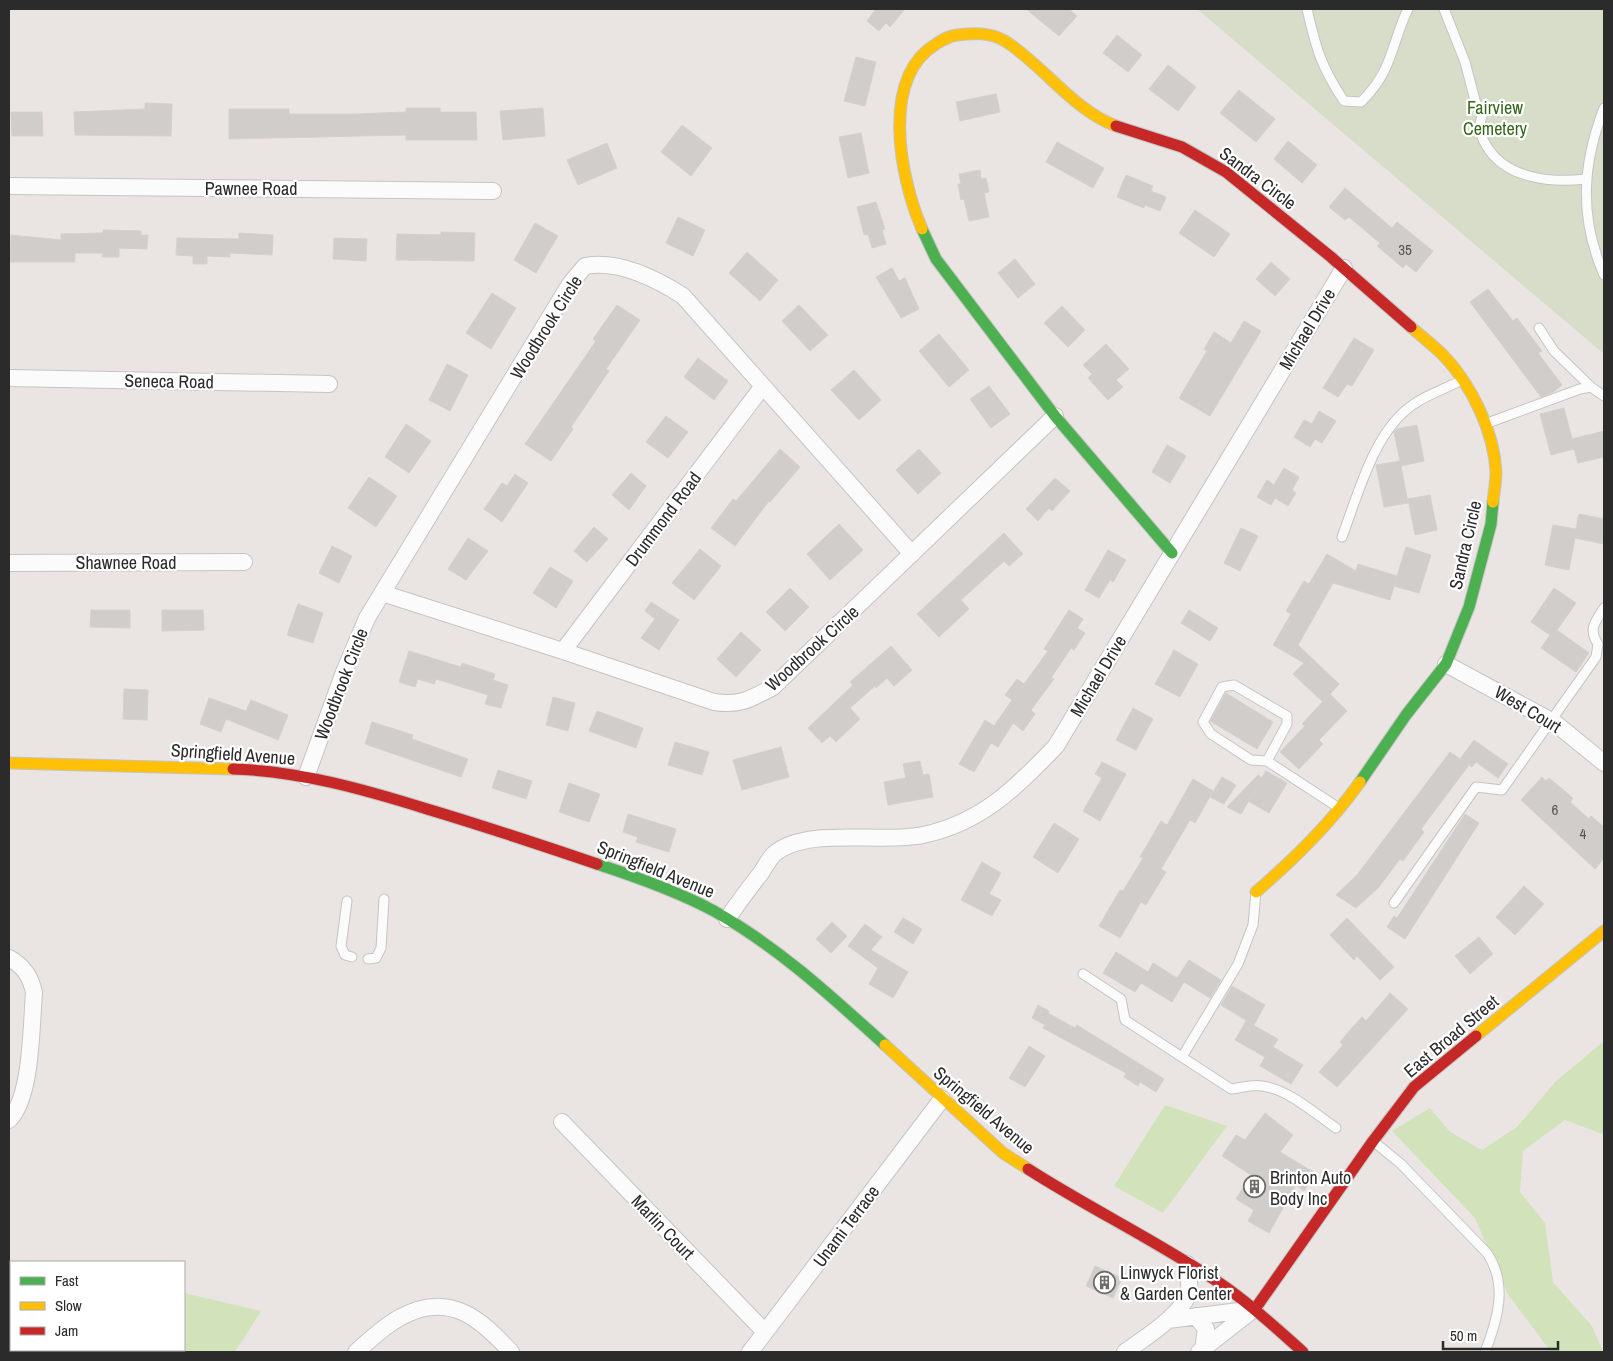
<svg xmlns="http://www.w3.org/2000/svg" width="1613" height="1361" viewBox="0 0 1613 1361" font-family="'Archivo Narrow',sans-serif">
<rect width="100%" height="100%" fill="#eae5e2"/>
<!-- green -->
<path fill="#d2e3bb" d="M1604,1041V1131L1602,1134L1565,1120L1523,1151L1520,1192L1545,1223L1553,1282L1592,1326L1603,1352H1551L1507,1293L1475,1218L1392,1131L1430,1108L1450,1132L1482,1150L1517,1127L1555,1082Z
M1165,1105L1227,1126L1163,1213L1114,1186Z
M184,1293L261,1311L235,1352H148L149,1350H184Z"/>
<!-- cemetery -->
<path fill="#d8ddc9" d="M1197,9H1604V354Z"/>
<!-- pitch -->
<path fill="#dde7b9" d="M9,1269H11V1350H147L146,1352H9Z"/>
<!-- building -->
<path fill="#d0cdcb" stroke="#d4d0ce" d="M876,9H905L890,27L886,23L879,31L867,21Z
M1026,9H1069L1077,16L1059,36Z
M1117,35L1142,55L1128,72L1103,53Z
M856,57L876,62L865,106L844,101Z
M1168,65L1196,87L1178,111L1149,89Z
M1239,90L1275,119L1256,142L1220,113Z
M996,94L1000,112L960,121L956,102Z
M145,103L172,104L171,136L75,135L74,112L145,109Z
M406,108H440V112H476L477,140H406V135L229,139V109H289V114H357L406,112Z
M543,108L545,136L503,140L500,111Z
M11,112H42L43,136H12Z
M682,125L712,148L691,176L661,152Z
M861,133L869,173L848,178L839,137Z
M1288,141L1317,165L1302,183L1274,159Z
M1057,142L1104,168L1093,188L1046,162Z
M607,143L617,168L578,185L567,160Z
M980,170L981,179L986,178L989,192L984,193L989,217L969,221L964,199L961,200L958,184H961L959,174Z
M1126,175L1153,186L1151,191L1166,197L1160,211L1145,205L1144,208L1117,197Z
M1345,188L1392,228L1397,222L1433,251L1416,272L1406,264L1403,268L1377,246L1380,243L1349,217L1345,220L1329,207Z
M876,202L885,229L882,230L886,244L872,248L868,234L864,235L857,207Z
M1195,210L1230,234L1214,257L1179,233Z
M678,217L705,230L693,256L666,243Z
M535,223L558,236L536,273L514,260Z
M103,230L141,231V235H148L147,249L119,248V257H102L103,253H75V262H10L11,235L61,240V234L103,233Z
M441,232L475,233L474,261L396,260L397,234L441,235Z
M239,233L273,235L272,255L230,253V257L207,256V264H193V256L176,255L177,238L239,239Z
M334,238L367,239L366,261L333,259Z
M747,252L778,280L760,301L729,273Z
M1015,259L1035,284L1018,298L998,273Z
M1271,262L1290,279L1275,296L1256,279Z
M892,268L899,281L905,278L919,309L901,318L876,277Z
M1488,289L1513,321L1517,318L1542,351L1538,353L1562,385L1553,392L1541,397L1470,302Z
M492,293L516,308L491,349L466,333Z
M617,305L640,320L606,369L609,371L571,427L573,429L551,461L525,444L596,341L593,339Z
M799,305L828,335L810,351L782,321Z
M1062,306L1085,330L1068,347L1044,323Z
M1244,321L1261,331L1210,416L1179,398L1207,351L1204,349L1214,332L1231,343Z
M939,334L969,370L949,387L919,351Z
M1354,338L1374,350L1352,386L1347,384L1338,397L1323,388Z
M1106,344L1129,369L1116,380L1123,387L1108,400L1088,378L1092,374L1083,365Z
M698,358L728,381L714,400L684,377Z
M447,364L468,375L450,411L429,400Z
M854,370L881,400L859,420L831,390Z
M989,386L1010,414L991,428L970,399Z
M1564,408L1572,439L1604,431V457L1578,463L1574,449L1551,455L1540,414Z
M1319,411L1336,421L1322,443L1315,439L1310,447L1294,437L1304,420L1312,424Z
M666,416L688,432L668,458L646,442Z
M406,424L431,441L409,473L385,457Z
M1417,425L1424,461L1401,466L1408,503L1384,507L1376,465L1400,461L1394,432L1397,429Z
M1167,445L1186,456L1170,483L1152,472Z
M780,449L800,467L770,502L769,501L735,546L711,528L733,499L736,501Z
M919,449L941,473L918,494L896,470Z
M1284,468L1299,477L1292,490L1296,493L1288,506L1275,498L1271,505L1257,497L1267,480L1274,485Z
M631,473L646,486L629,510L612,495Z
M515,474L528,483L502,522L484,509L502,483L507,486Z
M369,477L397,496L376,527L348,508Z
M1055,478L1070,491L1052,511L1049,508L1038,521L1026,509Z
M1430,495L1437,530L1415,535L1408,499Z
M1579,514L1604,519V544L1575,538L1569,570L1545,565L1553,525L1576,529Z
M839,524L863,550L830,580L807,554Z
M594,527L608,539L587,562L574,551Z
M1241,528L1258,536L1240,571L1224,563Z
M1004,533L1023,554L1009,566L1004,561L961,600L969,609L939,637L917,614Z
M468,538L488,551L466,580L448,569Z
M332,546L352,556L339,583L319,573Z
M1406,547L1431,555L1419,593L1394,586Z
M700,549L721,566L694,600L672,583Z
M1108,550L1126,560L1113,582L1110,580L1099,598L1085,590Z
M1327,554L1356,571L1358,564L1397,576L1390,600L1333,583L1298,645L1339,684L1323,702L1293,674L1304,663L1273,645L1291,614L1286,611L1304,581L1309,584Z
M550,567L573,581L556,608L533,593Z
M790,588L809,607L785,631L766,612Z
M1554,588L1576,603L1557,630L1589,653L1576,672L1541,648L1550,635L1531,622Z
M651,602L679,620L659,650L641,638L655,619L645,611Z
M298,604L323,613L313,643L287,635Z
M91,610H130V628L90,627Z
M162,610H203L204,630L162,631Z
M1069,610L1083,619L1077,628L1085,633L1074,650L1071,648L1051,678L1054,679L1031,710L1035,714L1023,731L1013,723L998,747L991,743L974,772L959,764L985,720L994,726L1012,700L1005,695L1017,679L1024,684L1048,651L1044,649Z
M1189,610L1218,628L1210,641L1181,623Z
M741,632L761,650L736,677L717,659Z
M891,646L912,670L894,686L887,678L876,688L875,686L850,708L860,719L836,742L830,736L822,743L808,728L853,685L850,682Z
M1174,650L1198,664L1180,697L1155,684Z
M409,651L461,667L462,663L495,674L493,680L508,685L501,708L485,704L488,695L436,679L434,684L418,679L415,687L399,682Z
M124,689L148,690L147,720L123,719Z
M1226,693L1273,722L1257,749L1210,721Z
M1330,694L1347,711L1319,740L1323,744L1299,769L1280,752L1305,726L1302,724Z
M553,697L575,703L568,731L546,725Z
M209,698L246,711L251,700L288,715L278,740L226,719L221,732L200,724Z
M1133,708L1153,719L1136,750L1116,740Z
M597,711L643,728L636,748L589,731Z
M372,722L413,735L412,739L468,759L461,777L365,744Z
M1474,740L1508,764L1498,778L1476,762L1472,767L1460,759Z
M675,742L709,752L702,775L668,765Z
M781,747L789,777L742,790L733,760Z
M1450,752L1469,765L1421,829L1424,832L1403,861L1400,859L1378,888L1356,908L1336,895L1357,875Z
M920,761L923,775L929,774L933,797L888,805L884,782L906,778L903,764Z
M1102,762L1126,774L1100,821L1083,811L1102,778L1095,774Z
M498,770L532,781L526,799L492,788Z
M1266,771L1287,783L1269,813L1248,801Z
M1258,775L1262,778L1241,814L1227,807Z
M1222,777L1236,785L1224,804L1210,797Z
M1542,777L1546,781L1549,778L1573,798L1570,802L1589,819L1591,816L1604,827V858L1595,869L1521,800Z
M1193,779L1213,791L1195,823L1190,820L1161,869L1166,872L1146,905L1141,902L1120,938L1099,926L1120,890L1123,891L1143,858L1140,857L1161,821L1167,825Z
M569,783L600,794L589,822L559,812Z
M628,814L676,829L669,852L636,842L638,837L623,832Z
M1465,814L1479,823L1405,939L1387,927L1394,916L1397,918Z
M1054,823L1079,839L1058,873L1033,857Z
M982,862L1001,873L989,894L1001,900L992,916L961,900Z
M1524,886L1544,904L1515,935L1496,917Z
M903,918L922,929L913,944L894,932Z
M1347,918L1394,967L1380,980L1357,956L1354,960L1330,935Z
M832,922L847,936L831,953L816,939Z
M865,924L882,937L871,950L908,972L893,998L869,984L878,968L848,946Z
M1479,937L1493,954L1470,974L1455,956Z
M1116,952L1148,972L1153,963L1177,978L1189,960L1221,980L1210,998L1184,982L1172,1002L1141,983L1135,992L1103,973Z
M1232,986L1265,1005L1254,1025L1221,1005Z
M1390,993L1408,1009L1337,1087L1319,1072L1343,1045L1340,1042L1351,1029L1362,1017L1366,1021Z
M1038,1005L1049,1011L1048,1013L1075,1028L1077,1025L1164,1079L1156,1092L1140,1082L1138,1086L1124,1077L1126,1073L1043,1028L1045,1025L1032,1018Z
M1246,1021L1278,1039L1273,1047L1303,1065L1291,1084L1260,1066L1265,1057L1235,1040Z
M1029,1046L1045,1056L1025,1087L1009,1078Z
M1265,1113L1293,1135L1280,1152L1315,1173L1304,1191L1296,1185L1269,1233L1248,1221L1254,1210L1236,1199L1251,1175L1222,1156L1236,1135L1245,1140Z
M1095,1266L1122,1278L1113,1298L1086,1286Z"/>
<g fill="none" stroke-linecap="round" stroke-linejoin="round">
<defs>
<path id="lane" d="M1307,9C1316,48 1321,67 1344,101L1361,102C1393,71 1391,44 1408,9
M1444,9L1465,62L1475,100L1482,116C1478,127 1480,135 1486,145C1505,179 1551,183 1586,179
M1604,108C1582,165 1579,217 1604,275
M1539,328L1554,351L1591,387
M1485,424L1580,389L1591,387L1604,396
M1342,537C1358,495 1374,430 1414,404C1428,394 1447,388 1462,380
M1267,761L1287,724V716L1234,685L1222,687L1203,722L1211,734L1251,760L1267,761L1339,808
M347,901L341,946L345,955L352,957
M1394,903L1476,787L1502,790L1596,657L1598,644C1588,629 1595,622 1604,608
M368,959L376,958L381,948L384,899
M1083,974L1121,999L1125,1020L1231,1089C1242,1088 1251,1084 1262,1086C1288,1089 1314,1113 1336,1128
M1182,1057L1238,964L1253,925L1256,892
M1373,1141L1401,1164L1487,1253C1508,1284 1498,1319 1485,1352"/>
<path id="street" d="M9,186L493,191
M9,378L329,384
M9,563L244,562
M382,593L563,651L714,702C740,706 751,699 773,687L1055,416
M563,651L763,386
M1446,664L1555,723L1604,763
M306,777L344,672L367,618L570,284L585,266C618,260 655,278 683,296L912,554
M727,919C738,903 749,888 761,873C765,867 769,859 774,854C807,826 880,844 923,835C981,823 1017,787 1056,746L1344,268
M9,958C24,966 31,977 34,993C31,1027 32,1097 9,1120
M562,1122L765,1332
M1196,1316L1206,1329L1203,1349
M1168,1320L1255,1309
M356,1352C370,1340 385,1325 401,1317C449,1291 480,1318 511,1352
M750,1352L942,1099
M1125,1352C1143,1339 1184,1314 1189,1291C1190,1283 1188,1272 1187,1264
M1199,1352L1254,1309"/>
<path id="fast" d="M922,229L936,259L1055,416L1172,553
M1360,782L1406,715L1446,664L1469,607L1491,524L1493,502
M597,864C637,877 677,891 714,911C778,947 831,996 885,1045"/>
<path id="slow" d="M922,229C900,178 880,78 936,44C944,39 949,36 957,35C973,33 990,32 1005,41C1042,64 1073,110 1116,126
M1411,327C1421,336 1433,345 1443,355C1471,384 1494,431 1496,472C1496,482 1494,492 1493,502
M9,763L233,769
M1256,892C1295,858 1330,824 1360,782
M1476,1036L1604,931
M885,1045L1003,1153L1028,1169"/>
<path id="jam" d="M1116,126L1182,147L1226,172L1331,257L1411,327
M233,769C299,771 363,789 427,809C484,826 541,845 597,864
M1028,1169C1092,1210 1161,1243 1224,1286C1253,1306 1277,1329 1303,1352
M1255,1309L1373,1141L1414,1087L1476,1036"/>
</defs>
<!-- lane casing -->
<use href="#lane" stroke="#c5c4c4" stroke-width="11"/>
<!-- street casing -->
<use href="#street" stroke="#c5c4c4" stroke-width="18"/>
<!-- fast casing -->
<use href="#fast" stroke="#c5c4c4" stroke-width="13"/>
<!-- slow casing -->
<use href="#slow" stroke="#c5c4c4" stroke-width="13"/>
<!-- jam casing -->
<use href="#jam" stroke="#c5c4c4" stroke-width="13"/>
<!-- lane -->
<use href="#lane" stroke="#fcfbfb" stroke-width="9"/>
<!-- street -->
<use href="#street" stroke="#fcfbfb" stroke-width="16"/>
<!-- fast -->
<use href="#fast" stroke="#4caf50" stroke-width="11"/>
<!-- slow -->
<use href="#slow" stroke="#ffc107" stroke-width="11"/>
<!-- jam -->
<use href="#jam" stroke="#c62828" stroke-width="11"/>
</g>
<!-- icons -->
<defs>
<symbol id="building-ring" viewBox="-11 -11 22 22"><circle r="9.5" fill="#fff" stroke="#6e6c6b" stroke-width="1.5"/><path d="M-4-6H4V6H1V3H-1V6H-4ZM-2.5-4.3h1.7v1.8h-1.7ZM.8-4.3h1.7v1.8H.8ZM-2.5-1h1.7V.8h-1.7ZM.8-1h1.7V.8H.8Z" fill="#6e6c6b"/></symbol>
</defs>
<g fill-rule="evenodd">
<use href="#building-ring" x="1242" y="1174" width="25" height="25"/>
<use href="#building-ring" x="1092" y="1270" width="25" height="25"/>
</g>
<g text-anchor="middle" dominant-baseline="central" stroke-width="4.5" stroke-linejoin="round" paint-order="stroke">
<!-- number labels -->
<g font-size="15" fill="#555454">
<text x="1405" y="249">35</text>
<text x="1555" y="809">6</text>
<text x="1583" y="833">4</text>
</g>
<!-- park labels -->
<g font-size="18" fill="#37671c" stroke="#fff">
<text x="1495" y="107">Fairview<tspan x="1495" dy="21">Cemetery</tspan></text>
</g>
<!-- street labels -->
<g font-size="18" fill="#2b2b2b" stroke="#fff">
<text transform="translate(1258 178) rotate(37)">Sandra Circle</text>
<text x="251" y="188">Pawnee Road</text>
<text transform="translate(546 327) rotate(-58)">Woodbrook Circle</text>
<text transform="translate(1307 329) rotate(-59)">Michael Drive</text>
<text transform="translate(169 381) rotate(1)">Seneca Road</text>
<text transform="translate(663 519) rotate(-53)">Drummond Road</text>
<text transform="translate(1465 545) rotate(-77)">Sandra Circle</text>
<text x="126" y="562">Shawnee Road</text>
<text transform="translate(812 648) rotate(-42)">Woodbrook Circle</text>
<text transform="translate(1098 676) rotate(-59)">Michael Drive</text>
<text transform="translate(341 684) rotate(-69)">Woodbrook Circle</text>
<text transform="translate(1528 709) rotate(31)">West Court</text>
<text transform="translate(233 754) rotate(4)">Springfield Avenue</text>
<text transform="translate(656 869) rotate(22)">Springfield Avenue</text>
<text transform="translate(1451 1036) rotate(-40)">East Broad Street</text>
<text transform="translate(984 1110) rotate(40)">Springfield Avenue</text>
<text transform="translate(846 1226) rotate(-53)">Unami Terrace</text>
<text transform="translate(663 1227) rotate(46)">Marlin Court</text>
</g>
<!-- poi labels -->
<g font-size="18" fill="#2b2b2b" stroke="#fff" text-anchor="start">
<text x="1270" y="1177">Brinton Auto<tspan x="1270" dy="21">Body Inc</tspan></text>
<text x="1120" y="1272">Linwyck Florist<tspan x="1120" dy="21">&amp; Garden Center</tspan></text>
</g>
</g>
<!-- border -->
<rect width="1613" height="1361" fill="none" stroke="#2b2b2b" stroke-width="20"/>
<!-- legend -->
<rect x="10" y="1261" width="175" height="90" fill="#ffffff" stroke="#aaaaaa"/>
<rect x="20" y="1277" width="25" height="8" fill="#4caf50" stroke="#aaaaaa"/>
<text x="55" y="1286" font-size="15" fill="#2b2b2b">Fast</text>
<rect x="20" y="1302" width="25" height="8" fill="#ffc107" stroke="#aaaaaa"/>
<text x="55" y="1311" font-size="15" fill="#2b2b2b">Slow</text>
<rect x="20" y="1327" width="25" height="8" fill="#c62828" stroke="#aaaaaa"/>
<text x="55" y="1336" font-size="15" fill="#2b2b2b">Jam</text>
<!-- scale -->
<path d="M1443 1341v8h115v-8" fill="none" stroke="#2b2b2b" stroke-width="2.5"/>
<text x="1450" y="1341" font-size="15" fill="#2b2b2b" stroke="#ffffff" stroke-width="4" paint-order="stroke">50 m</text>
</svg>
